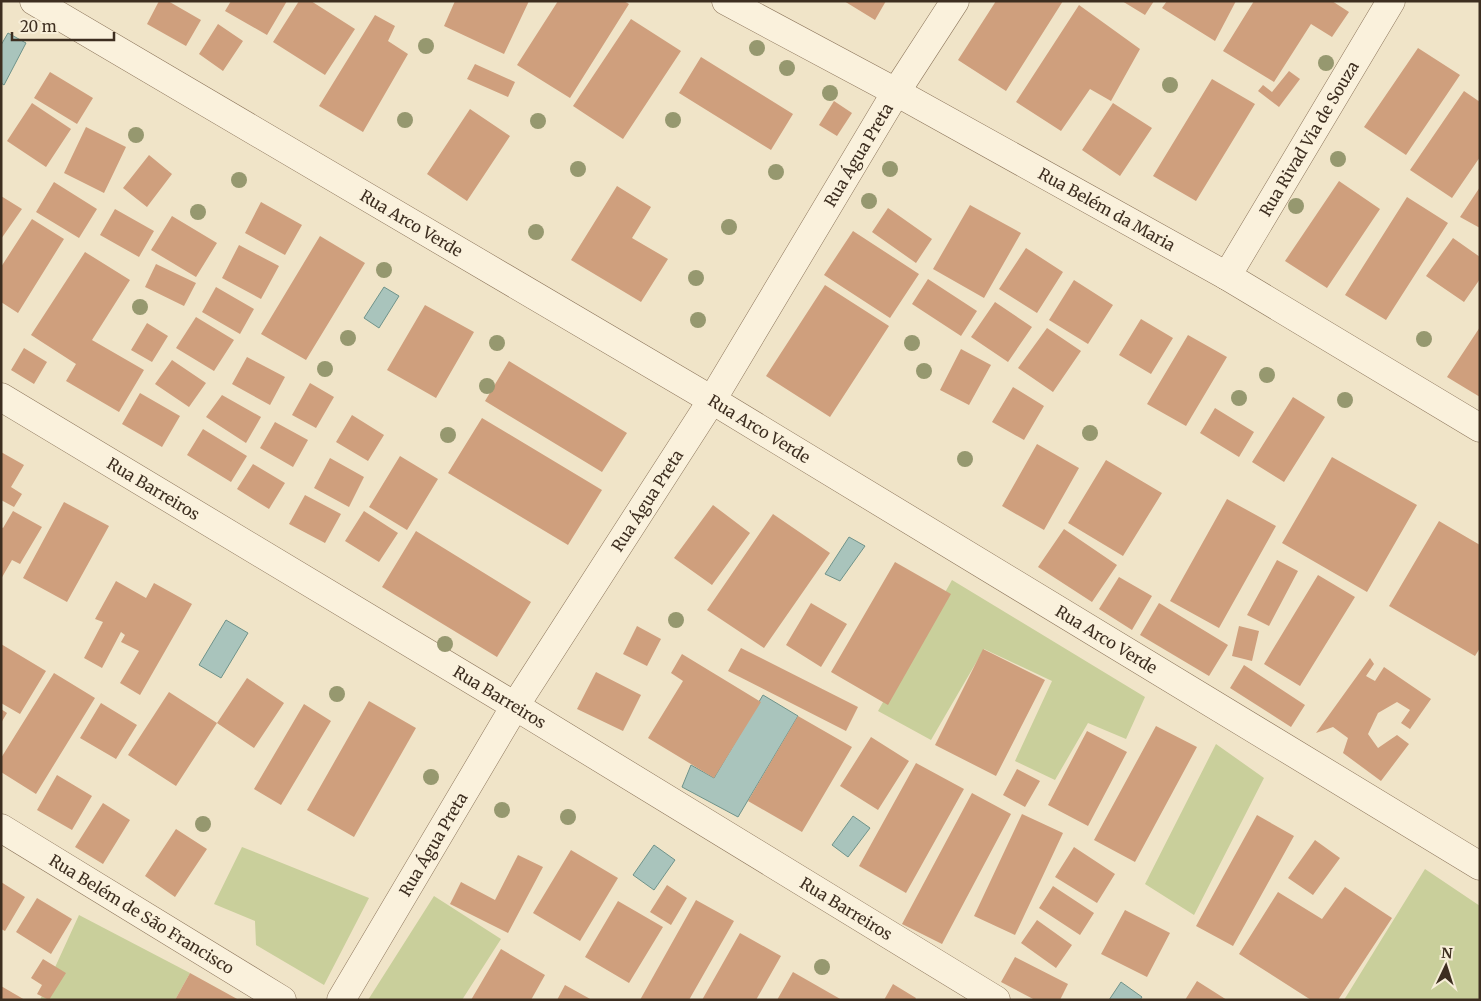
<svg xmlns="http://www.w3.org/2000/svg" width="1481" height="1001" viewBox="0 0 1481 1001" font-family="Merriweather,serif">
<rect width="100%" height="100%" fill="#f0e4c8"/>
<!-- green -->
<path fill="#c9cf9b" d="M952,580L1145,697L1126,739L1088,723L1055,780L1015,761L1052,681L984,649L931,740L878,711Z
M1216,744L1264,778L1194,915L1145,884Z
M242,847L369,898L324,985L256,945L255,921L214,904Z
M1425,869L1480,906V1000H1344Z
M434,896L501,939L462,1000H368Z
M79,915L190,973L175,1000H40Z"/>
<!-- water -->
<path fill="#a9c4bc" stroke="#6f938a" d="M8,33L26,43L4,85L1,83V45Z
M384,287L399,296L379,328L364,318Z
M849,537L865,546L840,581L825,574Z
M226,620L248,633L221,678L199,665Z
M763,695L798,716L738,817L682,787L691,765L714,778Z
M853,816L870,828L848,857L832,845Z
M654,845L675,860L654,890L633,875Z
M1121,982L1142,997L1140,1000H1109Z"/>
<!-- building -->
<path fill="#cf9f7d" d="M159,1H168L201,20L186,46L147,24Z
M231,1H287L267,35L225,11Z
M299,1H311L355,29L325,75L273,42Z
M455,1H529L504,54L444,26Z
M558,1H624L629,4L570,98L517,65Z
M844,1H886L875,20Z
M996,1H1063L1006,91L958,60Z
M1122,1H1154L1145,15Z
M1167,1H1236L1215,41L1162,8Z
M1254,1H1332L1349,12L1332,37L1311,24L1274,82L1223,51Z
M1079,5L1140,49L1111,101L1090,89L1061,131L1016,102Z
M375,15L395,26L388,41L408,54L363,132L319,106Z
M631,19L681,51L623,139L573,106Z
M218,24L243,41L223,71L199,54Z
M1418,48L1460,75L1406,155L1364,127Z
M701,57L793,114L771,150L679,93Z
M475,64L515,82L508,97L467,79Z
M1289,71L1300,79L1279,107L1258,91L1263,85L1272,92Z
M50,72L93,98L77,124L34,98Z
M1212,79L1255,104L1196,201L1153,176Z
M1464,91L1480,102V157L1452,198L1410,170Z
M834,101L852,113L837,136L819,125Z
M32,103L71,129L46,167L7,141Z
M1113,103L1152,128L1120,176L1082,150Z
M470,109L510,136L467,201L427,174Z
M86,127L126,147L104,193L64,173Z
M149,155L172,174L147,207L123,188Z
M1339,181L1380,209L1327,288L1285,261Z
M54,182L97,209L79,238L36,212Z
M617,186L651,207L632,238L668,259L641,302L571,260Z
M1480,187V228L1460,217Z
M1,196L22,209L1,239Z
M1407,197L1448,223L1386,320L1345,295Z
M261,202L302,225L285,255L245,233Z
M970,205L1021,233L984,298L933,269Z
M888,208L932,239L916,263L872,232Z
M115,209L154,231L139,257L100,235Z
M172,216L217,243L196,277L151,250Z
M32,219L64,239L18,313L1,302V267Z
M853,231L919,274L890,318L824,275Z
M320,236L365,263L306,360L261,334Z
M1453,238L1480,257V279L1464,302L1426,276Z
M239,245L279,266L261,299L222,278Z
M1026,248L1063,272L1037,313L999,289Z
M85,252L130,280L92,340L144,370L119,412L66,381L76,364L31,335Z
M156,264L196,283L184,306L145,287Z
M928,279L977,311L961,336L912,304Z
M1074,280L1113,305L1088,344L1049,320Z
M825,285L889,326L830,417L766,376Z
M216,287L254,309L240,334L202,312Z
M995,302L1032,327L1008,362L971,337Z
M425,305L474,332L436,398L387,370Z
M196,317L234,340L214,371L176,348Z
M1141,319L1173,338L1151,374L1119,355Z
M147,323L168,336L152,362L131,350Z
M1480,327V397L1447,377Z
M1047,328L1081,351L1053,392L1018,368Z
M1188,335L1227,357L1186,426L1147,404Z
M24,348L47,362L34,384L11,370Z
M961,349L991,365L969,405L940,390Z
M247,357L285,377L270,405L232,384Z
M172,360L206,383L189,407L155,384Z
M509,361L627,433L602,472L485,401Z
M310,383L334,397L316,428L292,415Z
M1013,387L1044,406L1024,440L992,422Z
M140,393L180,416L162,447L122,424Z
M222,395L261,417L246,443L206,417Z
M1293,397L1325,417L1284,482L1252,462Z
M1215,408L1254,432L1239,457L1200,433Z
M352,415L384,435L368,461L336,442Z
M482,418L602,490L568,545L448,473Z
M275,422L308,440L293,467L260,448Z
M203,429L247,456L231,482L187,455Z
M1037,444L1079,468L1044,530L1002,506Z
M1,452L24,465L11,487L22,494L14,507L1,500Z
M400,456L438,479L407,530L369,507Z
M1332,457L1417,505L1367,592L1282,543Z
M330,458L364,477L349,507L314,488Z
M1106,460L1162,493L1123,556L1068,523Z
M253,464L285,483L269,509L237,489Z
M305,495L341,514L325,543L289,524Z
M1227,499L1276,526L1219,628L1170,601Z
M64,502L109,526L67,602L23,578Z
M713,505L750,533L712,585L674,558Z
M13,511L42,527L20,564L12,560L1,579V527L3,528Z
M364,511L398,533L379,562L345,541Z
M773,514L830,553L764,648L707,610Z
M1439,521L1480,545V648L1475,656L1389,606Z
M1064,529L1117,565L1092,602L1038,567Z
M416,531L531,602L497,657L382,587Z
M1277,560L1298,571L1269,626L1247,615Z
M895,562L951,594L888,705L831,672Z
M1318,575L1355,597L1300,686L1264,664Z
M1119,577L1152,596L1132,630L1099,609Z
M116,581L146,598L154,583L192,604L140,695L120,683L139,651L121,642L125,635L121,632L102,668L84,658L103,622L95,619Z
M811,603L847,624L821,667L786,645Z
M1159,603L1228,645L1209,676L1140,635Z
M637,626L661,639L647,666L623,654Z
M1239,626L1259,631L1252,661L1232,656Z
M1,644L46,671L20,714L1,703Z
M741,648L858,707L846,731L728,671Z
M983,649L1045,680L996,776L935,745Z
M682,654L761,702L714,778L648,738L683,681L671,673Z
M1370,658L1374,664L1366,676L1375,681L1384,667L1431,699L1410,729L1401,723L1410,710L1397,702L1378,713L1368,734L1378,748L1397,735L1409,744L1381,781L1343,753L1348,738L1333,727L1316,733Z
M1244,665L1305,705L1291,727L1230,688Z
M596,672L641,695L623,731L577,709Z
M54,673L95,698L36,794L1,772V758Z
M247,678L284,703L254,748L217,723Z
M169,692L217,723L176,786L128,755Z
M369,701L416,728L354,837L307,810Z
M101,703L137,725L116,759L80,738Z
M304,704L331,721L281,805L254,789Z
M1,709L7,713L1,723Z
M798,716L852,747L802,832L748,801Z
M1156,726L1197,747L1135,862L1094,840Z
M1087,731L1127,752L1088,826L1048,805Z
M871,737L909,761L878,810L840,786Z
M916,763L964,789L906,893L859,866Z
M1017,769L1040,781L1025,807L1003,795Z
M57,775L92,796L72,830L37,810Z
M972,793L1011,814L942,944L902,924Z
M103,803L130,820L103,864L75,847Z
M1022,814L1063,833L1015,935L974,916Z
M1257,815L1294,836L1233,946L1196,926Z
M176,829L207,849L175,897L145,876Z
M1315,840L1340,858L1313,895L1288,878Z
M1074,847L1115,874L1097,903L1055,877Z
M571,850L618,878L580,941L533,913Z
M518,855L543,867L508,933L450,904L461,882L495,900Z
M1,882L25,897L5,931L1,929Z
M667,885L687,898L671,925L650,912Z
M1053,886L1094,913L1080,935L1039,908Z
M1345,887L1392,918L1338,1000H1311L1239,954L1278,892L1322,919Z
M37,898L72,919L51,954L16,932Z
M696,900L734,921L689,1000H640Z
M618,901L663,927L629,983L585,957Z
M1125,910L1170,933L1147,977L1101,954Z
M1037,920L1072,945L1056,968L1021,943Z
M740,933L781,956L756,1000H702Z
M501,949L545,975L531,1000H471Z
M1015,957L1068,984L1060,1000H1035L1001,982Z
M43,959L66,973L49,1000L37,994L42,985L31,978Z
M793,972L842,1000H777Z
M190,973L239,1000H175Z
M1197,981L1227,1000H1185Z
M893,984L916,998L915,1000H884Z
M565,985L592,1000H557Z
M1,986L25,1000H1Z"/>
<g fill="none" stroke-linecap="round" stroke-linejoin="round">
<defs>
<g id="minor">
<path id="s1" d="M34,1L712,400L1480,866"/>
<path id="s2" d="M726,1L896,92L1227,276L1480,428"/>
<path id="s3" d="M1227,276L1391,1"/>
<path id="s4" d="M1,397L515,706L996,1000"/>
<path id="s5" d="M1,828L282,1000"/>
<path id="s6" d="M341,1000L515,706L712,400L896,92L955,1"/>
</g>
</defs>
<!-- minor casing -->
<use href="#minor" stroke="#8d765c" stroke-width="29"/>
<!-- minor -->
<use href="#minor" stroke="#faf1dc" stroke-width="28"/>
</g>
<!-- trees -->
<g fill="#96986f">
<circle cx="426" cy="46" r="8"/>
<circle cx="757" cy="48" r="8"/>
<circle cx="1326" cy="63" r="8"/>
<circle cx="787" cy="68" r="8"/>
<circle cx="1170" cy="85" r="8"/>
<circle cx="830" cy="93" r="8"/>
<circle cx="405" cy="120" r="8"/>
<circle cx="673" cy="120" r="8"/>
<circle cx="538" cy="121" r="8"/>
<circle cx="136" cy="135" r="8"/>
<circle cx="1338" cy="159" r="8"/>
<circle cx="578" cy="169" r="8"/>
<circle cx="890" cy="169" r="8"/>
<circle cx="776" cy="172" r="8"/>
<circle cx="239" cy="180" r="8"/>
<circle cx="869" cy="201" r="8"/>
<circle cx="1296" cy="206" r="8"/>
<circle cx="198" cy="212" r="8"/>
<circle cx="729" cy="227" r="8"/>
<circle cx="536" cy="232" r="8"/>
<circle cx="384" cy="270" r="8"/>
<circle cx="696" cy="278" r="8"/>
<circle cx="140" cy="307" r="8"/>
<circle cx="698" cy="320" r="8"/>
<circle cx="348" cy="338" r="8"/>
<circle cx="1424" cy="339" r="8"/>
<circle cx="497" cy="343" r="8"/>
<circle cx="912" cy="343" r="8"/>
<circle cx="325" cy="369" r="8"/>
<circle cx="924" cy="371" r="8"/>
<circle cx="1267" cy="375" r="8"/>
<circle cx="487" cy="386" r="8"/>
<circle cx="1239" cy="398" r="8"/>
<circle cx="1345" cy="400" r="8"/>
<circle cx="1090" cy="433" r="8"/>
<circle cx="448" cy="435" r="8"/>
<circle cx="965" cy="459" r="8"/>
<circle cx="676" cy="620" r="8"/>
<circle cx="445" cy="644" r="8"/>
<circle cx="337" cy="694" r="8"/>
<circle cx="431" cy="777" r="8"/>
<circle cx="502" cy="810" r="8"/>
<circle cx="568" cy="817" r="8"/>
<circle cx="203" cy="824" r="8"/>
<circle cx="822" cy="967" r="8"/>
</g>
<g text-anchor="middle" dominant-baseline="central" stroke-width="4.5" stroke-linejoin="round" paint-order="stroke">
<!-- street labels -->
<g font-size="16" fill="#3d2e20" stroke="#f7eed8">
<text stroke="none"><textPath href="#s3" startOffset="160">Rua Rivad Via de Souza</textPath></text>
<text stroke="none"><textPath href="#s6" startOffset="991">Rua Água Preta</textPath></text>
<text stroke="none"><textPath href="#s2" startOffset="434">Rua Belém da Maria</textPath></text>
<text stroke="none"><textPath href="#s1" startOffset="438">Rua Arco Verde</textPath></text>
<text stroke="none"><textPath href="#s1" startOffset="842">Rua Arco Verde</textPath></text>
<text stroke="none"><textPath href="#s4" startOffset="178">Rua Barreiros</textPath></text>
<text stroke="none"><textPath href="#s6" startOffset="586">Rua Água Preta</textPath></text>
<text stroke="none"><textPath href="#s1" startOffset="1248">Rua Arco Verde</textPath></text>
<text stroke="none"><textPath href="#s4" startOffset="582">Rua Barreiros</textPath></text>
<text stroke="none"><textPath href="#s6" startOffset="181">Rua Água Preta</textPath></text>
<text stroke="none"><textPath href="#s4" startOffset="988">Rua Barreiros</textPath></text>
<text stroke="none"><textPath href="#s5" startOffset="165">Rua Belém de São Francisco</textPath></text>
</g>
</g>
<!-- border -->
<rect width="1481" height="1001" fill="none" stroke="#3d2e20" stroke-width="5"/>
<!-- north arrow -->
<g transform="translate(1446 966) rotate(4)" stroke="#f7eed8" stroke-width="4" paint-order="stroke">
<path d="M0-4L9 19L0 12L-9 19Z" fill="#3d2e20"/>
<text y="-8" font-size="14" font-weight="bold" text-anchor="middle" fill="#3d2e20">N</text>
</g>
<!-- scale -->
<path d="M12 32v8h102v-8" fill="none" stroke="#3d2e20" stroke-width="2.5"/>
<text x="20" y="32" font-size="15" fill="#3d2e20" stroke="#f7eed8" stroke-width="4" paint-order="stroke">20 m</text>
</svg>
